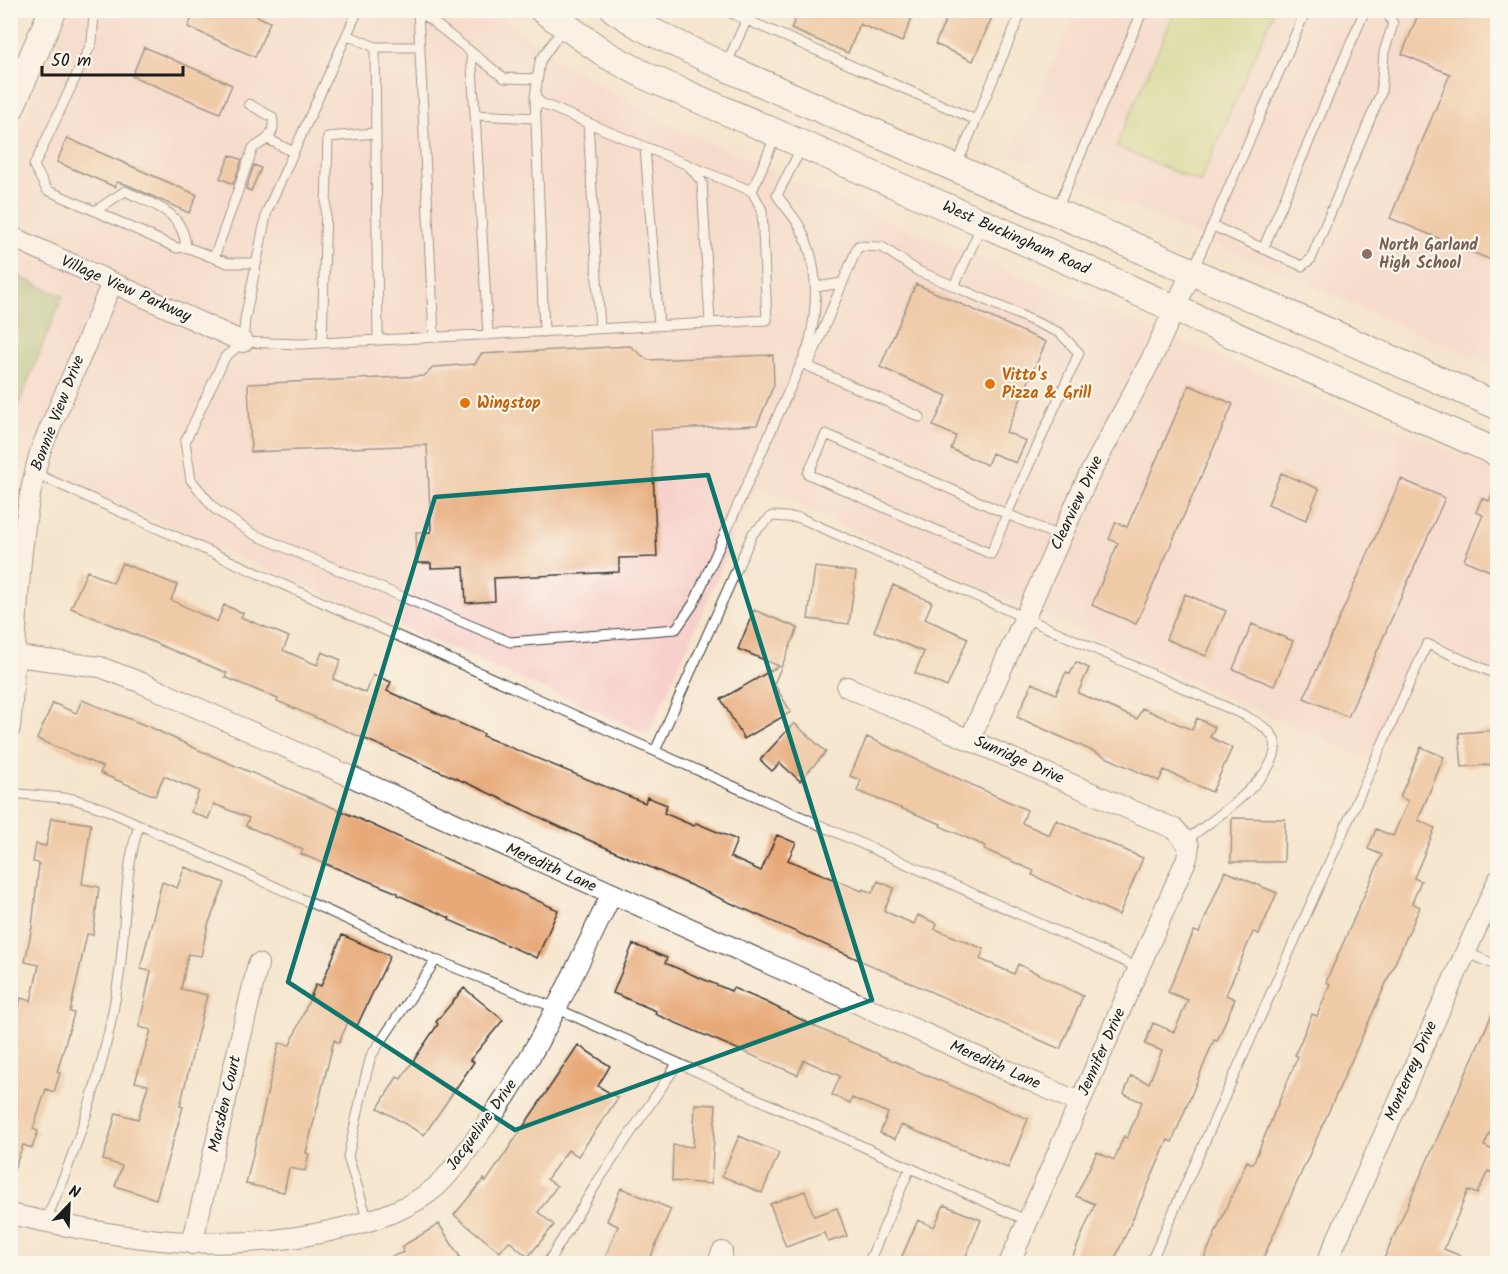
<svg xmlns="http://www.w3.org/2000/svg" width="1508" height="1274" viewBox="0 0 1508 1274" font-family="Kalam,sans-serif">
<rect width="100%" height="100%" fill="#fbf7ec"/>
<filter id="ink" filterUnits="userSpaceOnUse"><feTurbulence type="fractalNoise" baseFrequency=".0167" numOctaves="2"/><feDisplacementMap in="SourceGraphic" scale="12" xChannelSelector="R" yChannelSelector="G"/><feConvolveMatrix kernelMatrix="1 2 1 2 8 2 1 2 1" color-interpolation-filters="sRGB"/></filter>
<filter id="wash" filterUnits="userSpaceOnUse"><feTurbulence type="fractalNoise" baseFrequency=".008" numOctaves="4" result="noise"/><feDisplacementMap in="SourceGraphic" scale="24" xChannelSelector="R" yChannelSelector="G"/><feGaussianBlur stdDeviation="1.35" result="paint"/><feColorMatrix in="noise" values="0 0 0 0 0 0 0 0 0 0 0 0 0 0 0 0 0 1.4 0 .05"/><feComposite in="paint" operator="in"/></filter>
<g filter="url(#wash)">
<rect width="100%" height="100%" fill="#f6e5ce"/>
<!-- built -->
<path fill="#f7d0cb" d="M69,11H495L562,64L670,125L854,207L1497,470V675L1427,644L1374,763L757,487L649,734L11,458V423L63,296L11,273V149Z
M1076,11H1497V368L1012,154Z"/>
<!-- green -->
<path fill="#bed478" stroke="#6d784a" stroke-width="1.5" d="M1175,11H1274L1200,183L1116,146Z"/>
<!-- forest -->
<path fill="#96b668" stroke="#596942" stroke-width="1.5" d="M11,273L63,296L11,423Z"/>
<g id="blocks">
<!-- building -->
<path fill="#e7a978" d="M195,10H244L270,22L255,57L188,27Z
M799,10H915L902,42L860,24L848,53L791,29Z
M950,10H995L973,61L935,44Z
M1420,10H1497V245L1491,260L1390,218L1450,74L1402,54Z
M144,47L232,85L220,113L132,76Z
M67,138L197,195L189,213L128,185L117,182L115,187L57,162Z
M230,155L242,160L233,184L220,178Z
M254,165L261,168L251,191L246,189Z
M916,284L1046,342L1006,432L1026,441L1016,463L992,453L987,465L951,449L956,436L933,426L947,396L880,367Z
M630,346L648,360L773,355L774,385L757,425L651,430L657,557L619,558V572L494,578L495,601L466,603L464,567L431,568V563H417L416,532H431L427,445L251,452L248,384L424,376L434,367L475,364L481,354Z
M1189,385L1233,404L1136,624L1092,605L1118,543L1109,539L1116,522L1127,527Z
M1281,473L1319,489L1306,520L1268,504Z
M1401,479L1445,498L1348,717L1304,698Z
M1497,482V574L1464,560L1483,515L1476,512L1482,498L1489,501Z
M122,563L177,585L171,600L217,622L224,605L243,613L241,617L289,637L283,650L317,665L322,652L341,660L333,679L366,693L373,675L391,682L387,691L484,734L483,736L645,803L647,797L667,805L664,813L694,826L696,823L737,840L730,857L761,871L777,835L796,843L788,860L862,891L863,889L872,893L878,881L894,888L884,911L914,924L918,915L937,924L935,929L984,949L980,959L1014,974L1018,964L1083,996L1060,1049L573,833L476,787L277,701L278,699L225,677L227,673L71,608L87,571L113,583Z
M815,567L856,572L849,624L808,619Z
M893,585L932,602L925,619L968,638L947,687L915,673L924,652L874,631Z
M1185,594L1226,611L1206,656L1166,639Z
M754,610L798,628L774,684L791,712L744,739L721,699L779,666L738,649Z
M1252,624L1293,641L1274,686L1233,669Z
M1076,662L1089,668L1078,693L1137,719L1142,708L1192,730L1197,718L1215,727L1210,737L1232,748L1212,792L1164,770L1159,781L1017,717L1032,683L1056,694L1066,672L1070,674Z
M82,700L152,728L201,751L355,817L558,910L537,958L449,920L450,918L398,895V893L301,854L303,850L246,826L249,818L214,804L208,819L191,812L199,791L164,776L155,796L100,773L103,767L37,739L53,703L76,713Z
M794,723L826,752L800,781L780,763L772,771L760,760Z
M1497,730V764L1462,767L1459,733Z
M867,737L1027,810L1022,823L1049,835L1056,820L1143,858L1119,915L1032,875L1034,871L984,849L985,846L940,826L941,824L857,791L861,780L850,776Z
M1421,747L1444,757L1418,820L1435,828L1414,878L1421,881L1412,903L1420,907L1261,1263H1202L1247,1161L1253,1164L1298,1056L1295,1055L1312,1014L1317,1016L1330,984L1326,982L1382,855L1368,849L1376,829L1393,836L1408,801L1400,797Z
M51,818L91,824L82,884L99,887L93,935L87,934L70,1012L74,1013L57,1072L60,1073L54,1092L46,1089L33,1129L38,1131L32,1148L23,1145L12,1175L10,1038L21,998L31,1001L39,965L25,962L32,927L39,863L33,862L36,844L46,846Z
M1232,818L1285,819L1284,862H1231Z
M185,867L225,883L208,925L201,956L188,954L181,989L207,995L180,1106L183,1107L156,1199L115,1186L122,1166L103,1160L116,1113L138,1119L148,1085L135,1082L151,1030L139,1027L151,971L140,969L162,882L177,888Z
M1225,871L1277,893L1259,934L1253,932L1226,995L1235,999L1217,1041L1214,1040L1172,1142L1168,1140L1113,1263H1070L1095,1204L1076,1196L1097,1152L1114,1160L1124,1136L1127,1138L1142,1102L1124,1094L1131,1076L1149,1083L1162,1051L1145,1044L1153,1023L1174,1032L1188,1000L1168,992L1194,931L1199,933Z
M342,935L390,956L357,1026L348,1022L339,1043L334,1040L306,1153L309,1154L305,1171L289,1168L284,1192L246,1184L279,1043L290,1045L316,984L321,986Z
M633,944L667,958L665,963L731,991L733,988L766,1002L818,1028L1028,1119L1008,1168L901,1125L895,1139L880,1133L888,1113L852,1098L850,1103L832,1095L840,1076L804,1060L798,1075L655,1014L656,1011L613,993Z
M464,988L503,1020L470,1060L474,1062L424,1135L378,1108L397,1077L401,1079L438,1024L436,1022Z
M1497,1003V1116L1484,1146L1497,1152V1175L1488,1171L1477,1194L1468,1190L1444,1249L1478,1263H1382Z
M578,1045L610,1066L598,1086L618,1098L578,1156L568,1150L547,1179L557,1186L538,1212L554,1225L528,1257L509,1241L500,1252L454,1215L484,1179L486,1182Z
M695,1104L716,1105L711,1184L672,1181L673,1145L693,1147Z
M739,1136L779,1153L762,1193L722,1176Z
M621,1188L671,1209L648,1263H603L618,1226L607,1221Z
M805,1191L814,1216L837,1208L847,1236L828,1242L824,1233L786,1247L770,1204Z
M944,1205L981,1220L963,1263H899L918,1220L934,1227Z
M439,1224L460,1257L449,1263H380V1261L404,1252L401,1247Z"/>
</g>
</g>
<g filter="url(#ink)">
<use href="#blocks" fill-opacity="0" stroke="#3d3a37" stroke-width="1.5"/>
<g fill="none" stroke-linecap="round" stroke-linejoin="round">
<defs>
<path id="service" d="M79,10H104
M358,10L267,211L245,319L243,342L301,344L710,323L702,182L688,165L541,103L535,97L540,61L564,27
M418,10L504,78L536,79
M724,10L976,120L1022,10
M418,11L434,337
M94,12L92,42L34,166L47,190L95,211L125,191C154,205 183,211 186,247
M347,35L375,47
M471,53L475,115
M726,65L751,10
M535,97L544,332
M588,123L600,329
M268,139L293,152
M645,147L659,326
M690,166L752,191L762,210L767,320L710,323
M956,167L976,120
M752,191L776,135
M1057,209L1143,10
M95,211L177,248L186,247L228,263H256
M1213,226L1302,266L1311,259L1381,93L1384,52L1393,24L1388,14L1382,10
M1263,249L1365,10
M214,258L253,148C266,141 277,134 272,117L249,104
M1193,270L1306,10
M954,286L1060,333L1079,353L1007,514L826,434L808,474L991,554L1007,514L1061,537
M816,287L842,283
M488,335L475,115L536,118
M378,340L375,47H420
M243,342L225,357L185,442L191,480L215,509L253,534L510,642L676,629L694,603L808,348C818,309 820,267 801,229C795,217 784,206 777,195L802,147
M322,343L328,137L376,133
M1489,400L1498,381
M920,417L808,366L858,246L882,247L918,271L954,286L982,225
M34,473L1139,968
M655,751L753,533L772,516L800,518L1244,715C1254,721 1272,729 1275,742C1282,775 1209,823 1186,840
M10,793L74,799L107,810L436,960L558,1009L1028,1221
M1465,952L1498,966
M368,1221L348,1157L365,1079L371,1056L436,960
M45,1222C81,1141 108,1058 120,969C126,921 124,871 139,825
M547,1264L598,1181L678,1063
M868,1264L910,1168
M1150,1264L1427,644L1498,675
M1497,1264L1498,1263"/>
<path id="minor" d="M10,236L243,342
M16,656L100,667L142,683L1080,1103
M847,687L1175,829L1189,846L1187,858L1009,1264
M10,728C18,636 15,538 41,449L112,283
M970,739L1088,477L1152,358L1192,271
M10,1214C127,1240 229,1257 347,1227C378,1219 412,1208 437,1186C454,1170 469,1148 483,1129C536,1057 573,976 611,895
M192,1244L258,964
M717,1264L722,1252
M1326,1264L1498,880"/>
<path id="secondary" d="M543,10L607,55L650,78L983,223L1498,453
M615,10L642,27L725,67L1498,406
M10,109L53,10"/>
</defs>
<!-- service casing -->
<use href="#service" stroke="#3d3a37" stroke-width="11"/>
<!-- minor casing -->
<use href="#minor" stroke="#3d3a37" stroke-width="22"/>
<!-- secondary casing -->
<use href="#secondary" stroke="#3d3a37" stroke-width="29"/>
<!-- service -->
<use href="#service" stroke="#fff" stroke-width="9"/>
<!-- minor -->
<use href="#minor" stroke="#fff" stroke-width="20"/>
<!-- secondary -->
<use href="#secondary" stroke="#fff" stroke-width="27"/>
</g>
</g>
<!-- marked area -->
<path d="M0 0H1508V1274H0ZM708,475L872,1000L515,1130L288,982L435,497Z" fill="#f6e5ce" fill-opacity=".55" fill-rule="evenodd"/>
<path fill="none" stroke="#0f766e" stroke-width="4.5" stroke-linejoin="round" d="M708,475L872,1000L515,1130L288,982L435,497Z"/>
<!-- markers -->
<circle fill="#8d6e63" stroke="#fbf7ec" stroke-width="2" cx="1367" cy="254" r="6"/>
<g fill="#e8710a" stroke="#fbf7ec" stroke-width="2">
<circle cx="990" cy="384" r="6"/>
<circle cx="465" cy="403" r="6"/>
</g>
<g text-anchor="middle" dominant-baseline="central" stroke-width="4.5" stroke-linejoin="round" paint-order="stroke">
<!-- street labels -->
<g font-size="16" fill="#1c1c1c" stroke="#fbf7ec">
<text transform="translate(1016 238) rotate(24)">West Buckingham Road</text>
<text transform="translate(126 289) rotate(24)">Village View Parkway</text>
<text transform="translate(58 413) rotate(-69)">Bonnie View Drive</text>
<text transform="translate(1077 503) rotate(-65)">Clearview Drive</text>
<text transform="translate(1019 760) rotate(24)">Sunridge Drive</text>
<text transform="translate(551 868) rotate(24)">Meredith Lane</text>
<text transform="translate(1102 1052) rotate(-66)">Jennifer Drive</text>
<text transform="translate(995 1065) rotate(24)">Meredith Lane</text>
<text transform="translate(1411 1071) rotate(-66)">Monterrey Drive</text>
<text transform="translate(225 1104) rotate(-77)">Marsden Court</text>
<text transform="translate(482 1125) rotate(-54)">Jacqueline Drive</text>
</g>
<!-- education labels -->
<g font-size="16" font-weight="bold" fill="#785e54" stroke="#fbf7ec" text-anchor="start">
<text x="1379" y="245">North Garland<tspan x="1379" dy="18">High School</tspan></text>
</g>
<!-- food labels -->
<g font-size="16" font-weight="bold" fill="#c56008" stroke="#fbf7ec" text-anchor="start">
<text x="1002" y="375">Vitto's<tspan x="1002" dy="18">Pizza &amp; Grill</tspan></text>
<text x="477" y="403">Wingstop</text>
</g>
</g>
<!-- margin -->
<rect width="1508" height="1274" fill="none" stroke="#fbf7ec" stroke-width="36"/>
<!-- north arrow -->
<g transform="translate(69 1205) rotate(23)" stroke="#fbf7ec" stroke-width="4.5" paint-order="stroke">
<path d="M0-4.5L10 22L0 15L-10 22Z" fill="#1c1c1c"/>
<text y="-9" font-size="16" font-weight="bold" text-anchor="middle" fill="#1c1c1c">N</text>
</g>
<!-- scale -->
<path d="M42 66v9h141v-9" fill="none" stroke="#1c1c1c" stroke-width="3"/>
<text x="51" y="66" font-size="18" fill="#1c1c1c" stroke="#fbf7ec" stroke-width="4.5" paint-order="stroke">50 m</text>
</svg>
